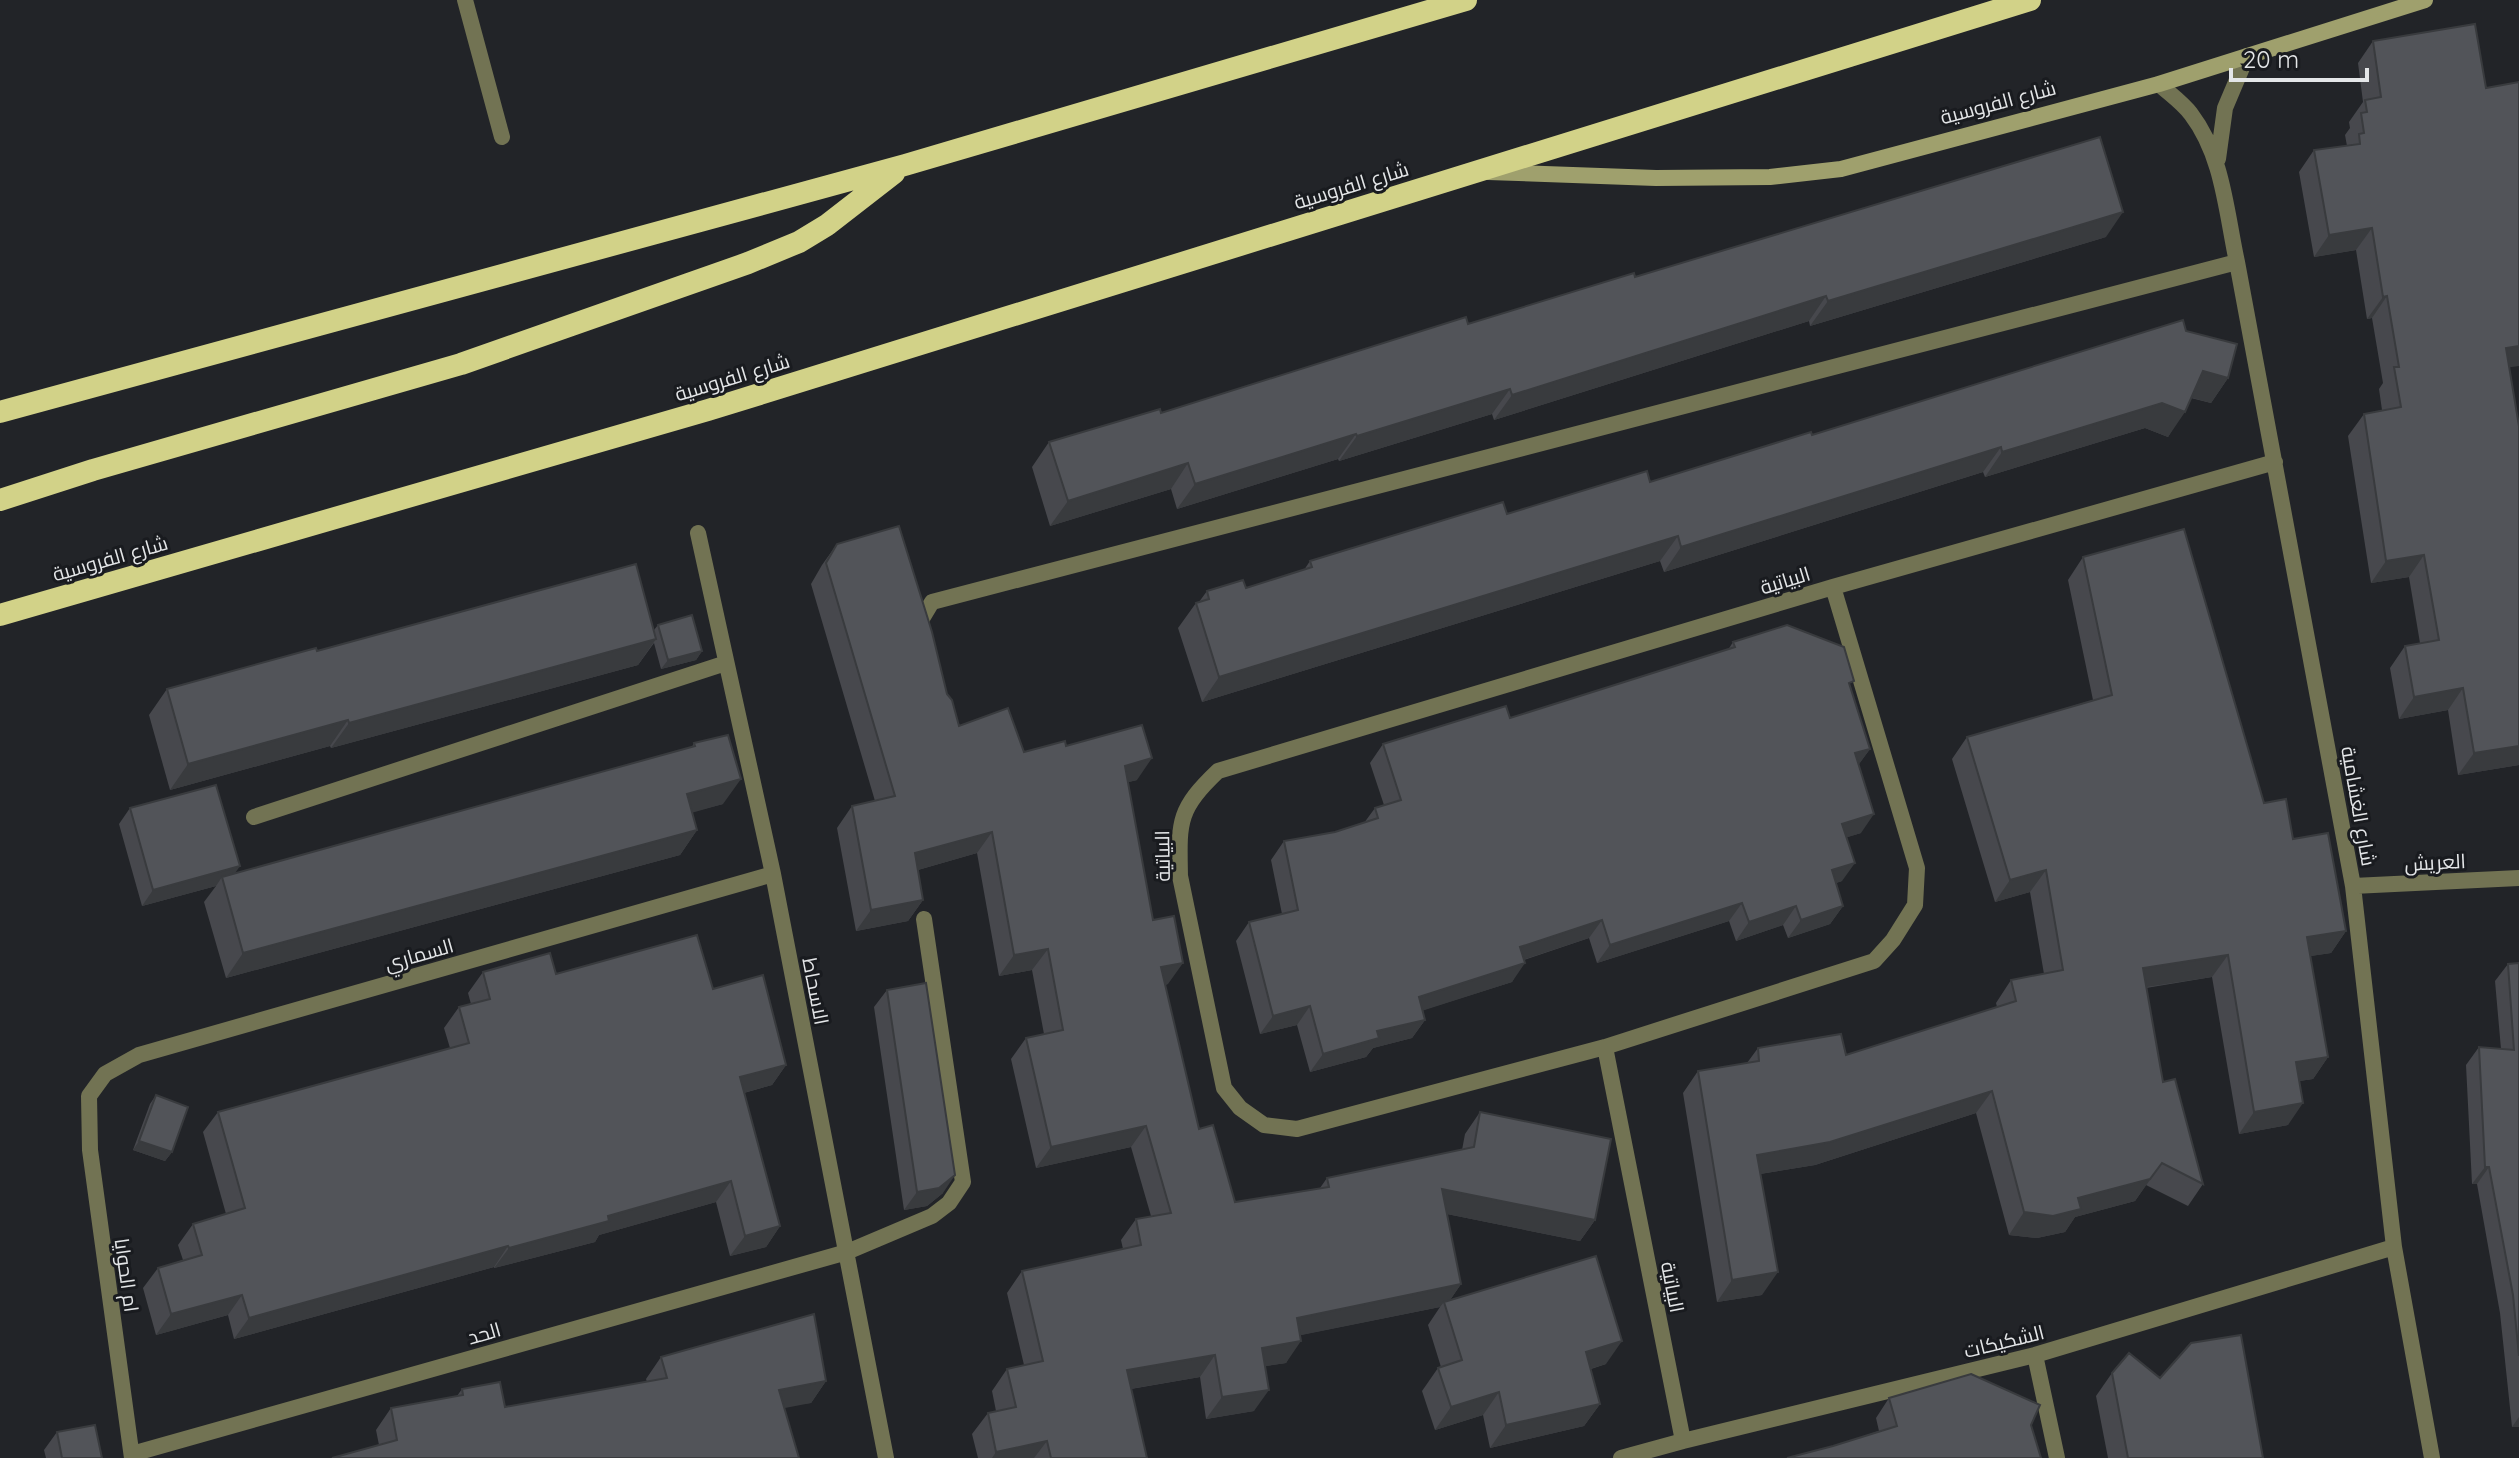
<svg xmlns="http://www.w3.org/2000/svg" width="2519" height="1458" viewBox="0 0 2519 1458" font-family="Quicksand,Cairo,sans-serif">
<rect width="100%" height="100%" fill="#222428"/>
<g fill="none" stroke-linecap="round" stroke-linejoin="round">
<!-- minor -->
<path stroke="#727353" stroke-width="16" d="M465,0L502,137
M2159,84C2170,94 2183,103 2191,114C2223,156 2226,211 2237,262L2353,886L2394,1247L2432,1458
M2218,159L2225,108L2247,56
M698,533L773,874L886,1458
M1833,587L1917,868L1915,905L1893,940L1874,961L1605,1047L1297,1129L1264,1125L1240,1108L1224,1088L1180,876C1179,822 1177,810 1218,771L1833,587L2275,462
M922,632L920,622L932,602L2237,262
M254,817L726,663
M2353,886L2519,878
M1605,1047L1683,1441
M2035,1355L2057,1458
M132,1454L847,1252L932,1216L949,1203L963,1182L924,919
M132,1458L90,1150L89,1096L105,1074L139,1055L773,874
M1621,1458L1683,1441L2035,1355L2394,1247"/>
<!-- secondary -->
<path stroke="#9fa06d" stroke-width="16" d="M1488,172L1656,178L1770,177L1841,169L2159,84L2425,0"/>
<!-- trunk -->
<path stroke="#d2d288" stroke-width="22" d="M0,412L905,165L1466,0
M0,500L93,470L461,364L748,263L799,242L827,225L894,173
M0,615L708,410L2030,0"/>
</g>
<!-- wall -->
<path fill="#47484d" d="M2373,41L2509,368L2519,426V765L2458,775L2448,710L2399,719L2390,668L2405,646L2420,643L2409,577L2371,583L2348,436L2364,414L2382,410L2379,389L2383,383L2372,318L2367,319L2356,250L2314,257L2299,172L2314,150L2347,146L2345,135L2350,128L2349,122L2363,102L2358,63Z
M2106,237L1810,326L1809,321L1494,420L1492,414L1339,461L1338,459L1177,509L1171,489L1050,526L1032,467L1049,442L1161,413L1468,324L1635,277Z
M2186,331L2228,378L2211,403L2191,398L2168,437L2145,428L1985,477L1983,472L1664,572L1660,561L1202,702L1178,628L1196,603L1199,602L1207,591L1246,588L1304,570L1310,561L1507,514L1650,482L1812,435Z
M837,544L947,694L959,726L1024,752L1066,746L1137,780L1128,782L1153,920L1168,984L1165,985L1199,1129L1235,1202L1320,1188L1327,1178L1462,1150L1465,1134L1480,1112L1595,1220L1580,1241L1447,1214L1461,1284L1450,1300L1606,1364L1591,1369L1600,1404L1584,1426L1490,1448L1483,1415L1435,1430L1422,1391L1438,1368L1441,1367L1428,1325L1440,1307L1300,1335L1286,1363L1265,1366L1254,1411L1206,1419L1200,1377L1131,1389L1147,1458H978L972,1434L988,1413L996,1411L992,1391L1007,1369L1024,1365L1007,1293L1022,1271L1123,1249L1121,1240L1136,1219L1151,1216L1131,1147L1036,1168L1011,1059L1026,1038L1044,1034L1032,970L999,976L977,853L918,870L923,900L908,921L856,931L837,828L852,806L875,801L811,584L822,565Z
M2083,557L2264,803L2293,839L2346,931L2331,953L2310,956L2328,1057L2313,1079L2299,1081L2288,1125L2239,1134L2212,977L2146,988L2163,1082L2203,1184L2188,1206L2146,1185L2135,1201L2075,1217L2065,1232L2037,1238L2009,1235L1976,1113L1815,1165L1760,1174L1762,1295L1717,1302L1683,1093L1698,1071L1747,1063L1758,1048L1846,1055L1997,1007L1996,1003L2011,980L2044,974L2030,892L1995,902L1952,759L1967,737L2093,700L2068,580Z
M658,625L702,651L696,660L661,669L654,643L638,665L331,748L330,746L170,790L149,715L167,689L317,651L654,630Z
M1733,642L1850,688L1870,749L1858,765L1861,833L1847,837L1842,881L1836,883L1843,906L1830,924L1788,938L1783,925L1736,941L1729,921L1597,963L1589,938L1524,960L1512,982L1423,1010L1425,1020L1412,1038L1373,1048L1366,1057L1310,1072L1297,1025L1260,1034L1236,941L1249,922L1282,914L1271,860L1284,841L1335,832L1364,823L1375,808L1384,805L1370,763L1383,744L1510,718L1728,650Z
M694,743L723,804L692,812L697,830L680,855L226,978L204,902L216,886L142,906L119,824L130,808L235,873L692,747Z
M2519,963V1427H2512L2500,1313L2477,1184H2472L2466,1065L2479,1047L2501,1049L2495,981L2508,964Z
M483,972L556,974L713,989L786,1065L772,1085L744,1093L780,1226L766,1247L730,1256L716,1202L599,1235L595,1242L494,1268V1267L234,1339L228,1315L156,1335L143,1288L158,1268L183,1260L178,1245L193,1224L226,1214L203,1132L218,1112L450,1048L444,1028L459,1007L471,1004L468,993Z
M887,990L943,1193L927,1206L904,1210L874,1007Z
M156,1095L172,1152L165,1161L133,1150L150,1104Z
M661,1357L826,1381L811,1403L379,1445L376,1430L391,1408L457,1396L462,1389L505,1407L647,1382L646,1379Z
M2112,1373L2160,1378L2263,1458H2108L2096,1396Z
M1889,1398L2031,1425L1833,1446L1879,1431L1876,1418Z
M57,1432L102,1458H46L44,1450Z"/>
<!-- shaded-wall -->
<path fill="#393b3e" d="M2123,212L2106,237L1810,326L1828,301Z
M2372,228L2356,250L2314,257L2329,235Z
M1826,296L1809,321L1494,420L1512,395Z
M2387,296L2372,318L2367,319L2383,297Z
M2519,346V366L2491,370L2506,348Z
M2203,371L2228,378L2211,403L2185,396Z
M1510,389L1492,414L1339,461L1357,436Z
M2162,403L2185,412L2168,437L2145,428L1985,477L2002,452Z
M1356,434L1338,459L1177,509L1195,484Z
M2001,447L1983,472L1664,572L1681,547Z
M1188,463L1171,489L1050,526L1068,501Z
M1678,536L1660,561L1202,702L1219,677Z
M2424,555L2409,577L2371,583L2386,561Z
M656,639L638,665L331,748L349,723Z
M702,651L696,660L661,669L668,660Z
M2463,688L2448,710L2399,719L2414,697Z
M348,720L330,746L170,790L188,764Z
M2519,746V765L2458,775L2474,753Z
M1870,749L1857,767L1855,753Z
M1152,758L1137,780L1110,787L1125,766Z
M741,779L723,804L670,819L687,794Z
M1874,814L1861,833L1829,843L1842,824Z
M697,830L680,855L226,978L243,953Z
M992,832L977,853L900,875L915,853Z
M1855,863L1842,881L1818,889L1832,870Z
M240,866L229,882L222,877L216,886L142,906L153,890Z
M2046,870L2030,892L1995,902L2010,880Z
M923,900L908,921L856,931L871,910Z
M1742,903L1729,921L1597,963L1610,945Z
M1796,906L1783,925L1736,941L1749,922Z
M1843,906L1830,924L1788,938L1801,920Z
M1602,920L1589,938L1507,965L1520,947Z
M2346,931L2331,953L2291,959L2307,937Z
M1048,949L1032,970L999,976L1014,955Z
M2228,955L2212,977L2127,990L2143,968Z
M1183,963L1168,984L1146,988L1161,967Z
M1525,963L1512,982L1406,1016L1419,997Z
M1310,1006L1297,1025L1260,1034L1273,1016Z
M1425,1020L1412,1038L1373,1048L1366,1057L1310,1072L1323,1054L1377,1031Z
M2328,1057L2313,1079L2280,1084L2296,1062Z
M786,1065L772,1085L725,1098L740,1077Z
M1992,1091L1976,1113L1815,1165L1741,1177L1757,1155Z
M2303,1103L2288,1125L2239,1134L2254,1112Z
M1146,1126L1131,1147L1036,1168L1051,1147Z
M139,1141L172,1152L165,1161L133,1150Z
M2162,1163L2135,1201L2075,1217L2065,1232L2037,1238L2009,1235L2024,1212L2078,1198Z
M2485,1167H2489L2477,1184H2472Z
M955,1175L943,1193L927,1206L904,1210L917,1192Z
M731,1181L716,1202L599,1235L595,1242L494,1268L509,1248L608,1216Z
M1442,1189L1595,1220L1580,1241L1427,1210Z
M780,1226L766,1247L730,1256L745,1236Z
M508,1246L494,1267L234,1339L249,1318Z
M1778,1272L1762,1295L1717,1302L1732,1280Z
M1461,1284L1446,1306L1444,1302L1440,1307L1282,1339L1297,1318Z
M242,1295L228,1315L156,1335L171,1314Z
M1301,1341L1286,1363L1247,1369L1262,1348Z
M1622,1341L1606,1364L1570,1375L1586,1352Z
M1215,1355L1200,1377L1112,1392L1127,1370Z
M826,1381L811,1403L764,1412L779,1390Z
M1269,1390L1254,1411L1206,1419L1222,1397Z
M1499,1392L1483,1415L1435,1430L1451,1407Z
M1600,1404L1584,1426L1490,1448L1506,1425Z
M2519,1417V1427H2512Z
M1047,1441L1034,1458H992L996,1452Z"/>
<!-- building -->
<path fill="#525459" stroke="#393b3e" stroke-width="2" d="M2475,24L2486,88L2519,82V346L2506,348L2519,426V746L2474,753L2463,688L2414,697L2405,646L2439,640L2424,555L2386,561L2364,414L2401,407L2394,367H2399L2387,296L2383,297L2372,228L2329,235L2314,150L2360,144L2359,134L2364,133L2361,113L2367,112L2365,100L2381,97L2373,41Z
M2100,137L2123,212L1828,301L1826,296L1512,395L1510,389L1357,436L1356,434L1195,484L1188,463L1068,501L1049,442L1160,409L1161,413L1466,317L1468,324L1634,273L1635,277Z
M2183,320L2186,331L2237,344L2228,378L2203,371L2185,412L2162,403L2002,452L2001,447L1681,547L1678,536L1219,677L1196,603L1209,599L1207,591L1243,580L1246,588L1312,567L1310,561L1503,502L1507,514L1647,471L1650,482L1811,432L1812,435Z
M899,526L932,632L947,694L952,700L959,726L1008,708L1024,752L1065,741L1066,746L1142,725L1152,758L1125,766L1153,920L1174,916L1183,963L1161,967L1199,1129L1213,1125L1235,1202L1329,1187L1327,1178L1474,1147L1480,1112L1611,1139L1595,1220L1442,1189L1461,1284L1297,1318L1301,1341L1262,1348L1269,1390L1222,1397L1215,1355L1127,1370L1147,1458H1051L1047,1441L996,1452L988,1413L1016,1407L1007,1369L1043,1361L1022,1271L1141,1245L1136,1219L1171,1213L1146,1126L1051,1147L1026,1038L1063,1030L1048,949L1014,955L992,832L915,853L923,900L871,910L852,806L895,796L826,563L837,544Z
M2184,529L2264,803L2286,799L2293,839L2328,833L2346,931L2307,937L2328,1057L2296,1062L2303,1103L2254,1112L2228,955L2143,968L2163,1082L2175,1079L2203,1184L2162,1163L2150,1179L2078,1198L2081,1209L2053,1216L2024,1212L1992,1091L1830,1142L1757,1155L1778,1272L1732,1280L1698,1071L1759,1061L1758,1048L1841,1034L1846,1055L2016,1001L2011,980L2063,970L2046,870L2010,880L1967,737L2112,695L2083,557Z
M636,564L656,639L349,723L348,720L188,764L167,689L316,648L317,651Z
M692,615L702,651L668,660L658,625Z
M1787,625L1844,647L1854,681L1849,683L1870,749L1855,753L1874,814L1842,824L1855,863L1832,870L1843,906L1801,920L1796,906L1749,922L1742,903L1610,945L1602,920L1520,947L1525,963L1419,997L1425,1020L1377,1031L1379,1038L1323,1054L1310,1006L1273,1016L1249,922L1298,910L1284,841L1335,832L1378,818L1375,808L1401,800L1383,744L1506,706L1510,718L1735,647L1733,642Z
M728,735L741,779L687,794L697,830L243,953L222,877L695,746L694,743Z
M216,785L240,866L153,890L130,808Z
M697,935L713,989L763,975L786,1065L740,1077L780,1226L745,1236L731,1181L608,1216L609,1221L509,1248L508,1246L249,1318L242,1295L171,1314L158,1268L202,1255L193,1224L245,1208L218,1112L469,1043L459,1007L490,999L483,972L550,953L556,974Z
M2519,963V1356L2513,1295L2489,1167H2485L2479,1047L2514,1050L2508,964Z
M926,983L955,1175L939,1188L917,1192L887,990Z
M156,1095L188,1107L172,1152L139,1141Z
M1596,1256L1622,1341L1586,1352L1600,1404L1506,1425L1499,1392L1451,1407L1438,1368L1462,1360L1444,1302Z
M814,1314L826,1381L779,1390L799,1458H332L397,1440L391,1408L463,1395L462,1389L500,1382L505,1407L667,1378L661,1357Z
M2241,1335L2263,1458H2128L2112,1373L2129,1353L2160,1378L2191,1343Z
M1971,1374L2040,1405L2031,1425L2041,1458H1787L1833,1446L1897,1426L1889,1398Z
M95,1425L102,1458H62L57,1432Z"/>
<g text-anchor="middle" dominant-baseline="central" stroke-width="6" stroke-linejoin="round" paint-order="stroke">
<!-- street labels -->
<g font-size="20" fill="#e4e6e8" stroke="#191b1f">
<text transform="translate(1998 102) rotate(-15)">شارع الفروسية</text>
<text transform="translate(1351 185) rotate(-17)">شارع الفروسية</text>
<text transform="translate(732 377) rotate(-17)">شارع الفروسية</text>
<text transform="translate(110 558) rotate(-16)">شارع الفروسية</text>
<text transform="translate(1785 580) rotate(-17)">البياتية</text>
<text transform="translate(2359 806) rotate(80)">شارع الغشامية</text>
<text transform="translate(1162 856) rotate(-91)">البياتية</text>
<text transform="translate(2435 862) rotate(-3)">العريش</text>
<text transform="translate(419 954) rotate(-16)">السماري</text>
<text transform="translate(816 991) rotate(79)">الاسحاط</text>
<text transform="translate(127 1275) rotate(82)">ام الحوايا</text>
<text transform="translate(1673 1287) rotate(79)">البياتية</text>
<text transform="translate(484 1333) rotate(-16)">الحد</text>
<text transform="translate(2004 1341) rotate(-14)">الشكيكات</text>
</g>
</g>
<!-- scale -->
<path d="M2231 68v12h136v-12" fill="none" stroke="#e4e6e8" stroke-width="4"/>
<text x="2243" y="68" font-size="24" fill="#e4e6e8" stroke="#191b1f" stroke-width="6" paint-order="stroke">20 m</text>
</svg>
